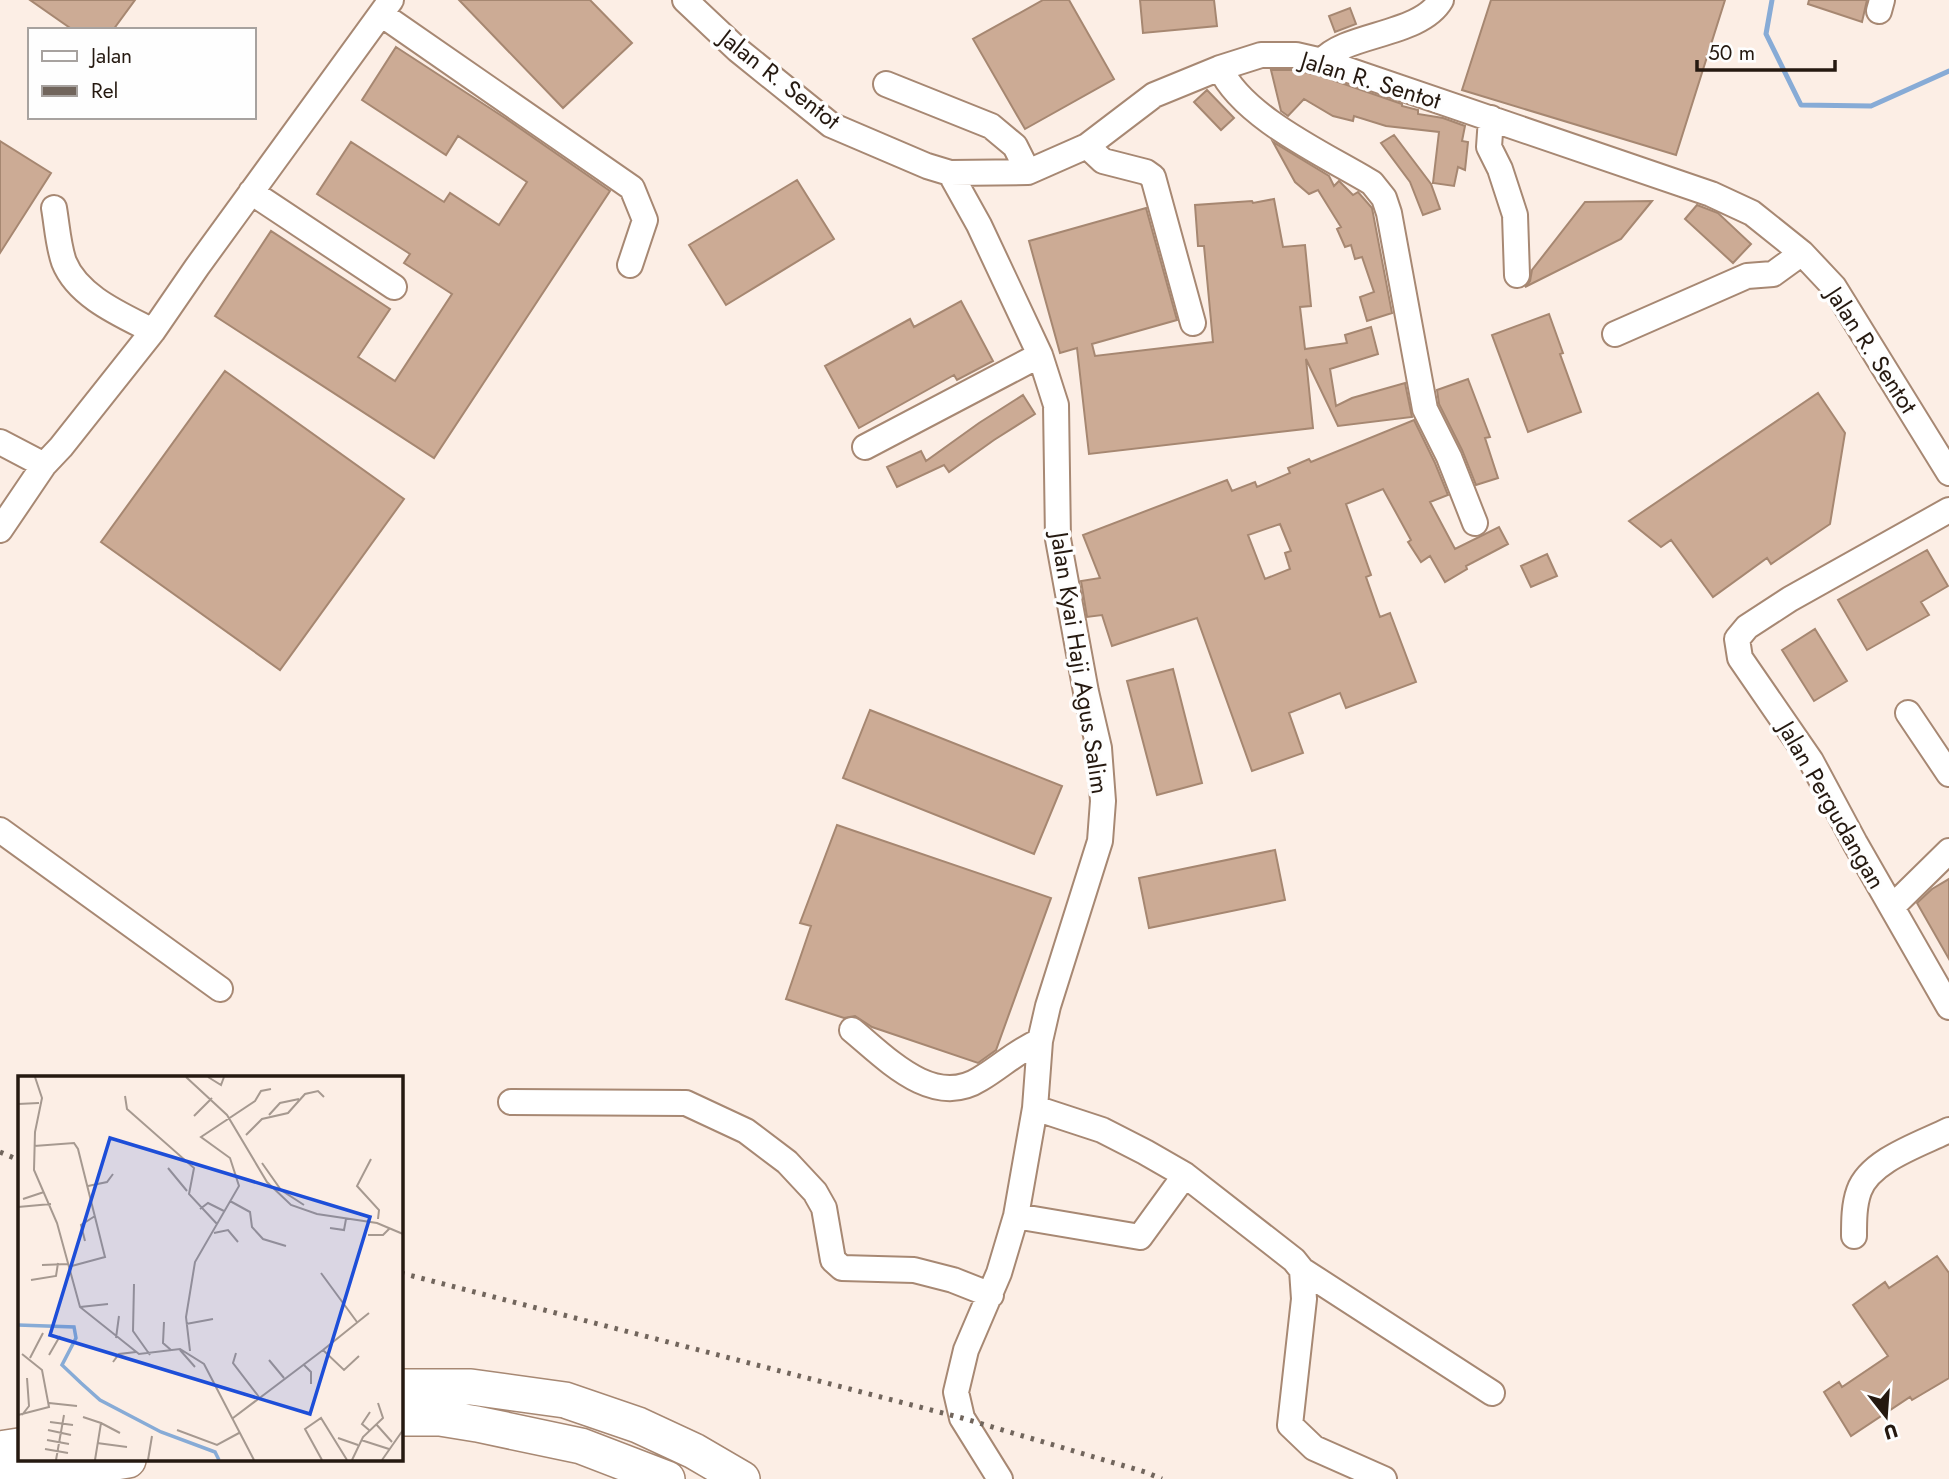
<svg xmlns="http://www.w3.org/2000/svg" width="1949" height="1479" viewBox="0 0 1949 1479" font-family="Jost,sans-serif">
<rect width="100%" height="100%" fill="#fceee5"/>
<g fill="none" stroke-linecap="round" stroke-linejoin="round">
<!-- stream -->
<path stroke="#87abd6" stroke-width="5" d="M1772,0L1766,34L1801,105L1871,106L1949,71"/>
</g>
<!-- building -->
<path fill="#ccab95" stroke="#a68771" stroke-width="2" fill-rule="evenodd" d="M30,0H135L113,30H73Z
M459,0H590L632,43L563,108Z
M1043,0H1069L1114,79L1025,129L973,39Z
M1140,0H1214L1217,26L1143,33Z
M1491,0H1725L1676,155L1462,90Z
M1809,0H1867L1862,22L1808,4Z
M1350,8L1356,24L1335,32L1329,16Z
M396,47L505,118L610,191L434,458L215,316L271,231L390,309L358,357L395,381L452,294L404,263L410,254L317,194L351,142L444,202L450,193L499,225L527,182L458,136L446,155L362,100Z
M1271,70H1294L1318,75L1402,104V106L1418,110V114L1443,118L1465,126L1462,141L1468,142L1465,170L1458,167L1454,186L1433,183L1439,132L1386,126L1354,116L1353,121L1333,116L1304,99L1288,116L1281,111Z
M1207,90L1234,118L1221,130L1194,102Z
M1394,135L1431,184L1440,209L1423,215L1410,182L1381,143Z
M0,141L51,173L0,253Z
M1273,142L1329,176L1334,186L1339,181L1353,195L1358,192L1372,208L1392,313L1367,321L1360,297L1374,292L1362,257L1355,259L1351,245L1345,247L1337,229L1341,227L1318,190L1309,194L1295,182Z
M797,180L834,239L726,305L689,245Z
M1274,199L1283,247L1305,245L1311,306L1300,307L1305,349L1347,343L1345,335L1371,327L1378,354L1330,369L1336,406L1352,398L1405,383L1412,417L1338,426L1306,359L1313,428L1089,454L1077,348L1060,353L1029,241L1146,208L1177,320L1092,344L1095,356L1213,342L1204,246H1198L1195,205L1252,201L1253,203Z
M1652,201L1621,239L1525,287L1530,281L1532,270L1585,202Z
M1697,205L1718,213L1751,244L1733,263L1685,219Z
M961,301L993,361L957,380L954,375L859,428L825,366L910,319L914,327Z
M1549,314L1563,353L1560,354L1581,412L1528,432L1492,335Z
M225,371L404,499L280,670L101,542Z
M1468,379L1490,437L1485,438L1498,478L1476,485L1462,450L1439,404L1437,390Z
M1818,393L1845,433L1830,524L1771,564L1767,558L1713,597L1671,540L1661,547L1629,521Z
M1023,395L1035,414L994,440L949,472L944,465L897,487L887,467L921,451L926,461L979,423Z
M1414,420L1435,463L1448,495L1430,502L1455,549L1499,527L1508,544L1466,566L1467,569L1445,582L1430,556L1421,562L1408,542L1411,540L1383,489L1346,504L1371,575L1366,577L1380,617L1390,613L1416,682L1346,708L1340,693L1289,713L1303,753L1252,771L1197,618L1112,646L1102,615L1087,617L1081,581L1100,578L1083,535L1227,480L1232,491L1255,482L1257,487L1290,473L1288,468L1309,459L1311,462ZM1280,524L1291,551L1285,553L1290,569L1265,579L1248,535Z
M1927,550L1948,586L1921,602L1929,615L1867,650L1838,600Z
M1547,554L1557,576L1531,587L1521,566Z
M1815,629L1847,681L1814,701L1782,650Z
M1173,669L1202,783L1157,795L1127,681Z
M870,710L1062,786L1034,854L843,778Z
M837,825L1051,898L996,1050L978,1063L872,1027L855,1016L844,1018L786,999L811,926L800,923Z
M1275,850L1285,900L1149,928L1139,878Z
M1949,879V959L1917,903L1932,889Z
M1937,1256L1949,1273V1378L1912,1400L1910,1397L1851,1436L1824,1392L1839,1382L1842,1387L1888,1356L1853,1305L1885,1282L1889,1288Z"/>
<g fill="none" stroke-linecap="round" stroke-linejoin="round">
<defs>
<path id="minor" d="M685,0L738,50L831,125L927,166L950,173L1028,172L1087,146L1154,95L1220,68L1261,55H1296L1322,61L1711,194L1752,213L1802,253L1834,287L1949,473
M1879,11L1882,0
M381,14L632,188L645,220L630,265
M1322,61C1346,33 1420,36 1441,0
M1220,68C1243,118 1326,155 1372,183L1384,198L1389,213L1425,409L1449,457L1475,523
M886,84L991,126L1015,146L1028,172
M1491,118L1489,147L1500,169L1515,215L1517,275
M1087,146L1103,161L1146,172L1153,177L1193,323
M950,173L979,225L1040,355L1056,405L1058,539L1086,692L1099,748L1103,801L1100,841L1048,1006L1040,1041L1035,1108L1016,1216L999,1273L966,1350L956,1392L962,1418L1000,1479
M251,192L394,287
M54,208C57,225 58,245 64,262C78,297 122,315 153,331
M1615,334L1747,276L1773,274L1802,253
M0,442L44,465L61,447L153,331L197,267L391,0
M865,447L1040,355
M1949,510L1790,599L1747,627L1737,639L1740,658L1811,761L1855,843L1949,1007
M0,530L44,465
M1908,713L1949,774
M0,830L220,989
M1892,907L1949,851
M852,1030C886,1058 933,1109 980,1079C1002,1066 1015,1052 1040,1041
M511,1102L686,1103L746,1131L787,1162L815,1192L824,1208L833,1260L842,1268L914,1270L953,1280L991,1295
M1035,1108L1102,1130L1145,1152L1185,1175L1294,1260L1302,1270L1304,1299L1290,1425L1314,1448L1384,1479
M1016,1216L1140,1237L1185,1175
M1854,1236C1854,1221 1854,1205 1859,1191C1870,1160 1921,1144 1949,1130
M1302,1270L1492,1393"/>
<path id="highway" d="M401,1387H471L565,1400L638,1425L694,1451L742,1479
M401,1418H440L477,1424L581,1446L667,1479
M0,1449L19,1446
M0,1475L91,1466L128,1460"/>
</defs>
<!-- minor casing -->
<use href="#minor" stroke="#a78873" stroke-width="28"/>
<!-- highway casing -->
<use href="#highway" stroke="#a78873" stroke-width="38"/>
<!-- minor -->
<use href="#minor" stroke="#fff" stroke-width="24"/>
<!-- highway -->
<use href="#highway" stroke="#fff" stroke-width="35"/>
<!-- rail -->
<path stroke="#71655c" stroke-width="5" stroke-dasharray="3.5 7" stroke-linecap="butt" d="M0,1152L19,1160
M401,1273L962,1418L1145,1472L1162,1479"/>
</g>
<g text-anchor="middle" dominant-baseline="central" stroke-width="7" stroke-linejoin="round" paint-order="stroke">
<!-- street labels -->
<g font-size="24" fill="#251910" stroke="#fefefe">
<text transform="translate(780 79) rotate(38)">Jalan R. Sentot</text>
<text transform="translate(1371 80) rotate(17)">Jalan R. Sentot</text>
<text transform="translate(1872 350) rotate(57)">Jalan R. Sentot</text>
<text transform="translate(1080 663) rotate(81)">Jalan Kyai Haji Agus Salim</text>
<text transform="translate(1832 805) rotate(60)">Jalan Pergudangan</text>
</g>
</g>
<!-- overview -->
<g transform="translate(18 1076)">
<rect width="385" height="385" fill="#fceee5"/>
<path fill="none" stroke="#87abd6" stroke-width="3.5" d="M0,249L56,251L58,262L44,289L63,307L82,324L143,356L197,376L201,384"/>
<path fill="none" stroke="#a69990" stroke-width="2" d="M17,1L24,22L17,56L16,94L39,147L62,231L121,278L162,273L186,288L236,384M168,1L209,39L249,106L273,129L299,138L359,147L385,158M190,1L203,9L206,1M107,20L109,33L176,92L171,118L199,148M0,28L21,27M251,39L262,27L281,23M176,40L194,22M228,59L244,43L270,37L287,18L300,15L306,21M16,70L56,67L60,73L87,181L50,191M353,83L339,110L361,134L360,143M244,87L263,114L286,129M150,92L169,115M70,110L89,106L95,98M5,123L26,116M212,125L232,136L234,151L245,163L268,170M0,131L33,128M182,133L190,127L206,135M312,152L326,154L328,143M196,157L210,154L220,166M350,159H365L372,152M67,165L63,149L77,140M24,189L50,188M303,197L339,246M13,204L38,200L40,187M116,208L115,255L132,279M62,231L90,228M146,246L145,267L153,274M168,248L195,243M98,262L101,240M162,274L177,291M305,274L351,237M172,275L168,241L177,186L221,110L212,82L183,61L237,25L243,15L253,13M218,277L215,287L241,321M31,279L42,260M12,282L25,257M251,284L266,302M95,286L101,278L118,276M285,288L293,296V308M31,327L59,330M0,339L31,331L24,294L4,278M4,339L11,330L9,302M65,341L83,347L77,384M215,342L305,274L326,294L341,280M32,346L55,349M83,347L102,357M358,348L374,366M30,354L53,359M159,354L199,369L221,357M351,354L344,348L352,336M320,362L340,369M29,364L51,368M343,364L371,373M79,367L109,371M27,373L50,377M38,384L46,339M130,384L134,360M304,384L287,353L303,342L329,384M334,384L345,361L365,342L360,327M364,384L385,354"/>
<path fill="#1d4ed8" fill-opacity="0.15" stroke="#1d4ed8" stroke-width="3.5" d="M92,62L352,141L292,338L32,259Z"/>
<rect width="385" height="385" fill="none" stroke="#251910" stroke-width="3.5"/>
</g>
<!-- legend -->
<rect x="28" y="28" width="228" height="91" fill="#fefefe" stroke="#a7a29f" stroke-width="2"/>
<rect x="42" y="51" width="35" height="10" fill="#ffffff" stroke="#a7a29f" stroke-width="2"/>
<text x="91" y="63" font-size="21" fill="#251910">Jalan</text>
<rect x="42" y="86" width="35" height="10" fill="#71655c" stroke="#a7a29f" stroke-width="2"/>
<text x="91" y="98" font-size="21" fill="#251910">Rel</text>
<!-- north arrow -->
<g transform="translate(1886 1416) rotate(163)" stroke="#fefefe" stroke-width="5" paint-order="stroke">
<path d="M0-5L12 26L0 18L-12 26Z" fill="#251910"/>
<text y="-10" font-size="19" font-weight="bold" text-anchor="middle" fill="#251910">U</text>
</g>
<!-- scale -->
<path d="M1697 60v10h138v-10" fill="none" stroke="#251910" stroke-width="3.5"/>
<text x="1708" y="60" font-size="21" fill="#251910" stroke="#fefefe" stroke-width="5" paint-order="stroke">50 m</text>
</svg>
